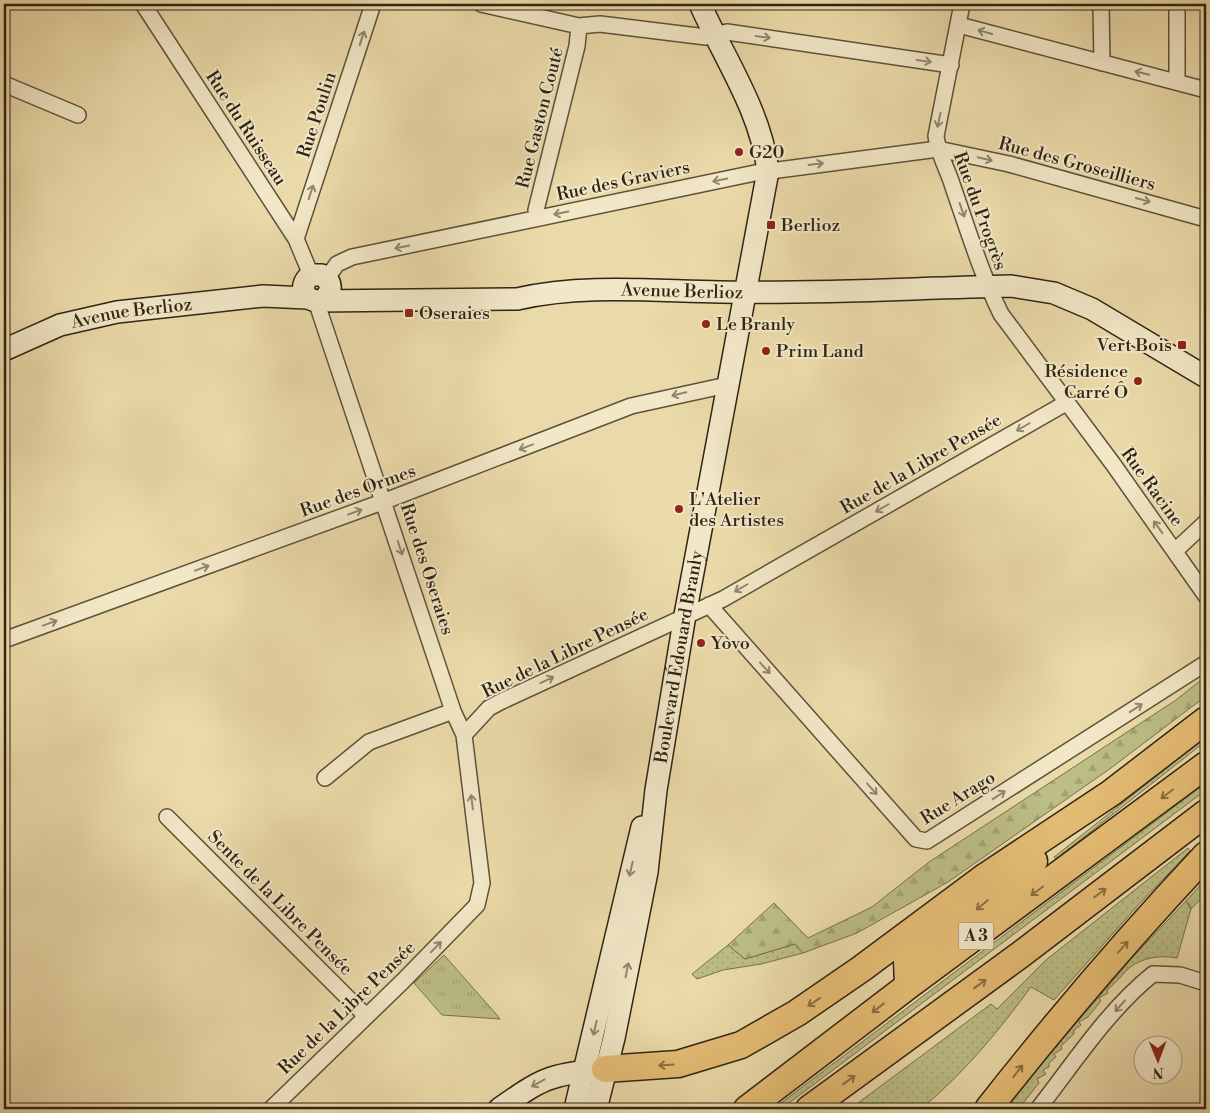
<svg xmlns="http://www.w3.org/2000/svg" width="1210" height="1113" viewBox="0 0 1210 1113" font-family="'Libre Bodoni',serif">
<defs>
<pattern id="grass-dots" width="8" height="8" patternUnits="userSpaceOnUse" patternTransform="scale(1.25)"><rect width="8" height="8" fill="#bcbe85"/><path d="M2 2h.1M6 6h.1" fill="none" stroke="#a2a372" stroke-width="1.8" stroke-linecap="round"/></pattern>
<pattern id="forest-firs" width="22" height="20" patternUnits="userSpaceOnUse" patternTransform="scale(1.25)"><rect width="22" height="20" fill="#bcbe85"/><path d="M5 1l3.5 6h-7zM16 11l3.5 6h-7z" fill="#a2a372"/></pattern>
<pattern id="park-tufts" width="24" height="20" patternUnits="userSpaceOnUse" patternTransform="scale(1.25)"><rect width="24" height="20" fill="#bcbe85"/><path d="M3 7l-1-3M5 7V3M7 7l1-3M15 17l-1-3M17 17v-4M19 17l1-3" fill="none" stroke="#a2a372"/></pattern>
</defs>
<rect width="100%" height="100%" fill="#ebdaa9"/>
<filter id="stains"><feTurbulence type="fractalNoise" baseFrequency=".004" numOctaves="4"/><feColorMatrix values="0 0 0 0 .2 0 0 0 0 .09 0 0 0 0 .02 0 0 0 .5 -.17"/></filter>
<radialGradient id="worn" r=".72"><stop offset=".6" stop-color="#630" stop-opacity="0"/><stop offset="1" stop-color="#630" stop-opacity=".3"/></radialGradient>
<!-- grass -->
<path fill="url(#grass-dots)" stroke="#76714d" d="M1206,737V741L1056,859L1054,857Z
M1206,783V790L781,1109H773Z
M1188,848L1190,851L1141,902L1054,1000L1031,987C997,1033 965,1072 921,1109H850L991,1004L997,1009L1046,960Z
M1186,901L1191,909L1177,958C1160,955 1141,957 1127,970C1120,977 1115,984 1107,990L1108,993L1099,998L1101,1001L1088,1017L1079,1022L1081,1025L1074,1030V1034L1061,1046L1062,1049L1054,1054L1056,1057L1049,1063V1067L1043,1070L1046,1074L1037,1079L1039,1083L1020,1107L1003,1109L1131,959Z
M795,944L803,953L761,964L723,970L697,979L692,974L728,945L745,959Z"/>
<!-- forest -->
<path fill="url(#forest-firs)" stroke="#76714d" d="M1206,676V696L1111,768L948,882L857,933L803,953L795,944L745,959L728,945L774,903L808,938L872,907L929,862L1176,700Z
M1206,879V894L1191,909L1186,901Z"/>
<!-- park -->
<path fill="url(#park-tufts)" stroke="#76714d" d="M444,955L496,1014L500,1019L442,1015L414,983Z"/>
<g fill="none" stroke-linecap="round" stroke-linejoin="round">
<defs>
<path id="street" d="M143,4L296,239L311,275
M481,4L579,26L600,24L706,37L727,32L951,65
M962,4L936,136C938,154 948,170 953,187C968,230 981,273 1001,314L1113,464L1206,596
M1101,4L1102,63
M1177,4V82
M959,25L1206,90
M4,84L78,115
M538,218L536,210L577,46L579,26
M296,239L373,4
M327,278L337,264L352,257L755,173L938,149L1009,164L1206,219
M1175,551L1206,522
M709,605L916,839L927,841L1206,663
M4,640L385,501L631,406L727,385
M464,735L489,708L500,702L723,599L1066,403
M325,778L369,742L453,711
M167,817L366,1016
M271,1109L402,982L477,905L482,883L464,735L453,711L316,301
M1038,1109C1074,1063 1108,1010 1153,974L1180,975L1206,983"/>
<g id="secondary">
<path id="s1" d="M322,300C333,293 333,282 322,275H311C299,284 302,298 316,301L517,299C583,284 652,291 720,292C817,294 914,288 1011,286L1054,293L1092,309L1206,377"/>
<path id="s2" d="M4,350L60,325L117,312L263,296L307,298"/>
<path d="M499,1109C539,1081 548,1074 598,1070"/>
<path d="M575,1109L642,827"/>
<path id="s3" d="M596,1109L614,1038L647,872L656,790L685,615L768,171C761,111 724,58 700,4"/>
</g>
<path id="highway" d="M908,986L907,960L972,914L1034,861
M605,1069L678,1064L741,1045L797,1013L861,969L986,876L1111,793L1206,720
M747,1109L908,986L1206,765
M809,1109L1020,955L1206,813
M988,1109C1057,1021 1130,936 1206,855"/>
</defs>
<!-- street casing -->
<use href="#street" stroke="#5e523a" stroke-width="18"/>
<!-- secondary casing -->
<use href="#secondary" stroke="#2f2415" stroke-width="24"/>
<!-- highway casing -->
<use href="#highway" stroke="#2f2415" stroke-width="29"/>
<!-- street -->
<use href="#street" stroke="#f2e7c7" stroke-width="15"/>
<!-- secondary -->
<use href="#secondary" stroke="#f2e7c7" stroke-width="21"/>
<!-- highway -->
<use href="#highway" stroke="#e6bd74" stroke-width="26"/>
</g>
<!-- one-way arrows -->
<defs><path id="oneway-shaft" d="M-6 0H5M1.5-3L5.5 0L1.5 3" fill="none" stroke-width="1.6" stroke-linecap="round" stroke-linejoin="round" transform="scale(1.25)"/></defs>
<g stroke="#90866e">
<use href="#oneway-shaft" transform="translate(985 32) rotate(-165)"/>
<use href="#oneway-shaft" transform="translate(763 37) rotate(8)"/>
<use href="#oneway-shaft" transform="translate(362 38) rotate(-72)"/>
<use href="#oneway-shaft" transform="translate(924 61) rotate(8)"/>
<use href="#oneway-shaft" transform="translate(1142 73) rotate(-166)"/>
<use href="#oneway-shaft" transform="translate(939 120) rotate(102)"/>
<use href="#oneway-shaft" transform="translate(985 159) rotate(13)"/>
<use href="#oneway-shaft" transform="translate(816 164) rotate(-7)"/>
<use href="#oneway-shaft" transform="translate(720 180) rotate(169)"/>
<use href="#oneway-shaft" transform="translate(311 192) rotate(-72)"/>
<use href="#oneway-shaft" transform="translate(1143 200) rotate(15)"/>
<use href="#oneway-shaft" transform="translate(962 210) rotate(71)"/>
<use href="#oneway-shaft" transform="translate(561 213) rotate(168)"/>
<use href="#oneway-shaft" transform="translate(402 247) rotate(168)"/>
<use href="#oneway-shaft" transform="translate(679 394) rotate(166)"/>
<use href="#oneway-shaft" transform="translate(1023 427) rotate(150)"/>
<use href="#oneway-shaft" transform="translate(526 447) rotate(159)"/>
<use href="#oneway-shaft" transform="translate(882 508) rotate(150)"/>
<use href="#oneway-shaft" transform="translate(355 512) rotate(-20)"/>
<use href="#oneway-shaft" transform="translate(1158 527) rotate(-126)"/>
<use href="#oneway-shaft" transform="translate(400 548) rotate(72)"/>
<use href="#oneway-shaft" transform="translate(202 568) rotate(-20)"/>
<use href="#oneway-shaft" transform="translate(741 588) rotate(150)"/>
<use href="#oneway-shaft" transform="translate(50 623) rotate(-20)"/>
<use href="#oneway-shaft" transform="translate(765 668) rotate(48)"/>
<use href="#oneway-shaft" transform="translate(547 680) rotate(-25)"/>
<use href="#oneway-shaft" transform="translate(1136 708) rotate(-33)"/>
<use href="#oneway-shaft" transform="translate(872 789) rotate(48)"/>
<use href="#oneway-shaft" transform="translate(999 795) rotate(-33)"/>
<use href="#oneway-shaft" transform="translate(472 802) rotate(-97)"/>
<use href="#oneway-shaft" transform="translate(631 869) rotate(103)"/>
<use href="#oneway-shaft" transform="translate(436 947) rotate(-46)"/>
<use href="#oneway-shaft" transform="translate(627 970) rotate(-79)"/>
<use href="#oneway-shaft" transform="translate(1120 1006) rotate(131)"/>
<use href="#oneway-shaft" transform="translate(595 1028) rotate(103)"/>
<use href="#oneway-shaft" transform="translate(538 1083) rotate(151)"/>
</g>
<g stroke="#8a7044">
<use href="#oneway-shaft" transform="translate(1167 794) rotate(143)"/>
<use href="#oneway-shaft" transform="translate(1037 891) rotate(143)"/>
<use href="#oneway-shaft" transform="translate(1100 893) rotate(-37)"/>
<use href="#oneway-shaft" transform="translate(982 905) rotate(140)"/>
<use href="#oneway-shaft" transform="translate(1123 947) rotate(-49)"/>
<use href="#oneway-shaft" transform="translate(980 984) rotate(-36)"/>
<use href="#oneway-shaft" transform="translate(814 1002) rotate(146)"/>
<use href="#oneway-shaft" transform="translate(878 1008) rotate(142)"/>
<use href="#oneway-shaft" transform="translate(666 1065) rotate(176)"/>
<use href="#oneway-shaft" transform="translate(1018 1071) rotate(-52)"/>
<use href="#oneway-shaft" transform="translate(849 1080) rotate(-36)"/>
</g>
<!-- markers -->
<g fill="#8f2418" stroke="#f2e7c7" stroke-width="2">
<circle cx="739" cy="152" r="5"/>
<rect x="766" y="220" width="10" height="10" rx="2.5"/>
<rect x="404" y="308" width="10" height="10" rx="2.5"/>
<circle cx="706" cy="324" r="5"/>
<rect x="1177" y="340" width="10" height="10" rx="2.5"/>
<circle cx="766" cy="351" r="5"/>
<circle cx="1138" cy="381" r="5"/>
<circle cx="679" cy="509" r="5"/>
<circle cx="701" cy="643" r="5"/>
</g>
<g text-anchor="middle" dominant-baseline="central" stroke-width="4" stroke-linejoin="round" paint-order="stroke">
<!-- shield labels -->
<rect fill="#f2e7c7" stroke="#6a5e4a" stroke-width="1" x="958.5" y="922.5" width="35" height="27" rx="4"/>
<g font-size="16" font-weight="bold" fill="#2f2415">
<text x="976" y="936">A 3</text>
</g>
<!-- street labels -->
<g font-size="18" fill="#2f2415" stroke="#f2e7c7">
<text transform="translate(317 115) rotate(-72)">Rue Poulin</text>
<text transform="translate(540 118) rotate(-76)">Rue Gaston Couté</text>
<text transform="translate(246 128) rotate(57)">Rue du Ruisseau</text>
<text transform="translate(1077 164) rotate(15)">Rue des Groseilliers</text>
<text transform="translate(623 181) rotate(-12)">Rue des Graviers</text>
<text transform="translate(980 211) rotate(70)">Rue du Progrès</text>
<text stroke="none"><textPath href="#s1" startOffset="444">Avenue Berlioz</textPath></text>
<text stroke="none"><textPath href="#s2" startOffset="134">Avenue Berlioz</textPath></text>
<text transform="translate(921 464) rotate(-30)">Rue de la Libre Pensée</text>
<text transform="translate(1152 487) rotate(54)">Rue Racine</text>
<text transform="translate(358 491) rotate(-20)">Rue des Ormes</text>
<text transform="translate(427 569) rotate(72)">Rue des Oseraies</text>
<text transform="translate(565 653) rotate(-26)">Rue de la Libre Pensée</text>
<text stroke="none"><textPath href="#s3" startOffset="460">Boulevard Édouard Branly</textPath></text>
<text transform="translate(958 798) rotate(-32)">Rue Arago</text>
<text transform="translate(280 903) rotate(45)">Sente de la Libre Pensée</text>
<text transform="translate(347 1008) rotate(-44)">Rue de la Libre Pensée</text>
</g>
<!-- poi labels -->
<g font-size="18" fill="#2f2415" stroke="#f2e7c7" text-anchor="start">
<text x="749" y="152">G20</text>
<text x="781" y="225">Berlioz</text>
<text x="419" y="313">Oseraies</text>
<text x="716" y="324">Le Branly</text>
<text x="1172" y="345" text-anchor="end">Vert Bois</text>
<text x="776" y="351">Prim Land</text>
<text x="1128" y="371" text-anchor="end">Résidence<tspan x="1128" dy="21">Carré Ô</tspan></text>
<text x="689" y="499">L'Atelier<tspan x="689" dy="21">des Artistes</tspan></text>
<text x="711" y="643">Yovo</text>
</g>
</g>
<!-- margin -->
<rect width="1210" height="1113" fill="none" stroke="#ebdaa9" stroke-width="20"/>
<rect x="5" y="5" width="1200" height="1103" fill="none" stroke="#2f2415" stroke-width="2.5"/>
<rect x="10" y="10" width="1190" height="1093" fill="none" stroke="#2f2415"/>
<!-- north arrow -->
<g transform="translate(1158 1060) rotate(179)"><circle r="24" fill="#f2e7c7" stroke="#a49980"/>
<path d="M0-4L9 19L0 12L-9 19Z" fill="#8f2418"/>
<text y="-8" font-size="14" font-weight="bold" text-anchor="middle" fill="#2f2415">N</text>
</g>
<rect width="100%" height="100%" filter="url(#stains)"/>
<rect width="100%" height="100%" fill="url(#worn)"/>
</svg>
